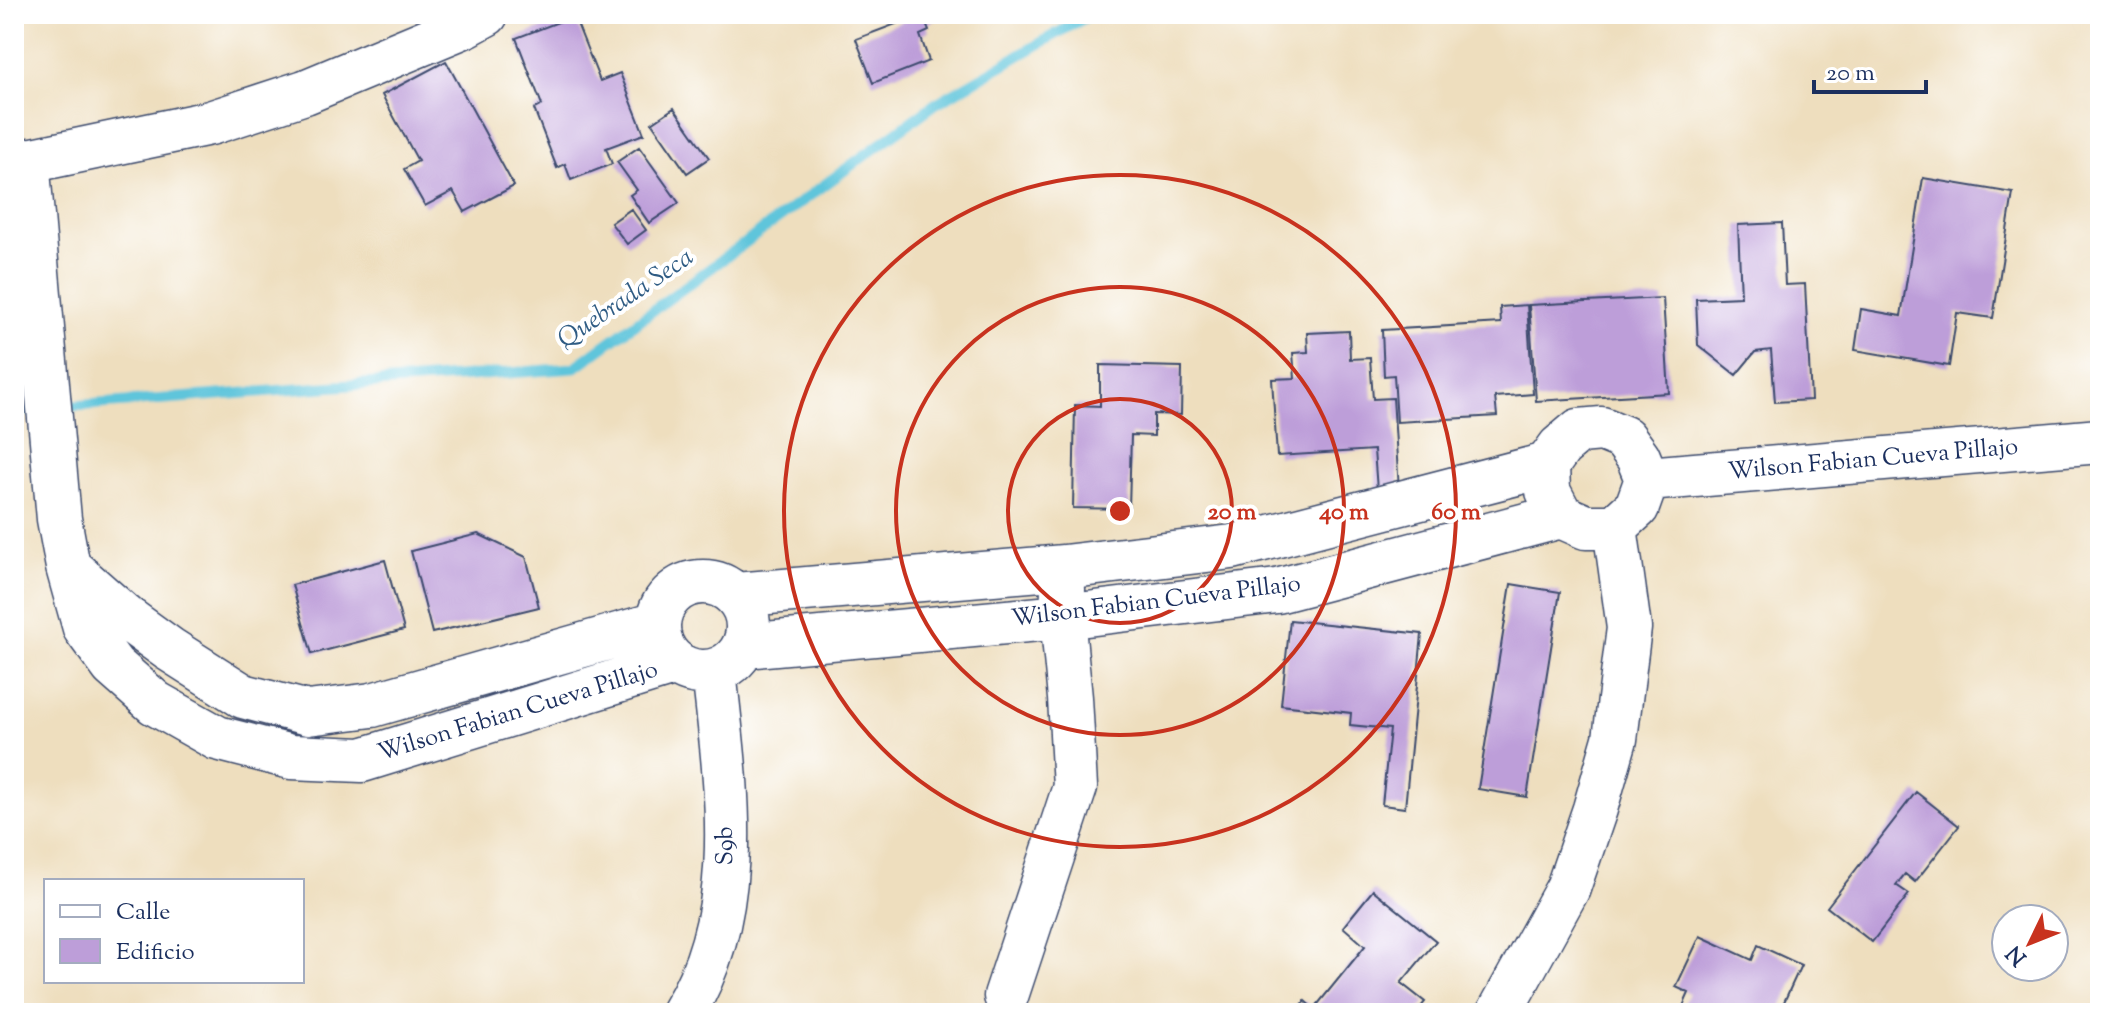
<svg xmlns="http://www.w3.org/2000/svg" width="2114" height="1027" viewBox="0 0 2114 1027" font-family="'Sorts Mill Goudy',serif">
<rect width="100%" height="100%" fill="#fff"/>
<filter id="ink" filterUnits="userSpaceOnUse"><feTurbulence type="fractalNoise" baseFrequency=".0125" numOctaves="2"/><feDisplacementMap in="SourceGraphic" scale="16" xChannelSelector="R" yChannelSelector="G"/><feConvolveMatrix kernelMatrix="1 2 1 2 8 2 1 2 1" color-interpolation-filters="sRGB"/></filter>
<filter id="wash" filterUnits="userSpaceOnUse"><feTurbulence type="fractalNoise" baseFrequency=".006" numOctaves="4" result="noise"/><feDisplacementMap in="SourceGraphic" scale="32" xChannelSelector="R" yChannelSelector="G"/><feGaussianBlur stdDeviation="1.8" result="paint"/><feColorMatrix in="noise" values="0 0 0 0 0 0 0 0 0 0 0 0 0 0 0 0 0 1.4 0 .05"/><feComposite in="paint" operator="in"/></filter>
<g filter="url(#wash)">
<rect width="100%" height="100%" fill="#eedebe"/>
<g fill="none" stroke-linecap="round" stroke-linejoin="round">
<!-- stream -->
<path stroke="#5ec5db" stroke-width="11" d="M60,407L574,368L935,104L1091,14
M14,411L42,409"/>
</g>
<g id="blocks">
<!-- building -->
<path fill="#bd9ed9" d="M901,14H951L926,24L929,31L920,35L929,61L873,83L856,39L904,21Z
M574,16L600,81L620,73L644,134L606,148L612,164L571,180L565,164L557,168L534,109L542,105L516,38Z
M446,61L514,186L465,212L453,191L425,206L404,169L418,161L382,95Z
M674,108L709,158L687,173L652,123Z
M639,147L679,203L649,223L630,195L637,190L617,162Z
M1923,178L2013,193L1993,318L1957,313L1949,366L1855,350L1861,309L1901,316Z
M631,209L646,230L627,244L611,223Z
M1782,223L1785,285L1805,284L1811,400L1775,402L1771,350L1755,352L1736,375L1698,345L1696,299L1741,297L1738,225Z
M1663,298L1669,393L1536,401L1529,305Z
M1527,305L1533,394L1495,397L1497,416L1397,422L1394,375L1384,376L1382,330L1501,323L1500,307Z
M1349,331L1350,359L1370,358L1373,399L1393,398L1399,489L1377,490L1374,450L1277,456L1272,379L1295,378L1293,353L1308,352L1307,333Z
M1100,365L1182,367L1181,415L1154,414V436L1131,435L1129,509L1073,508L1075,405L1100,406Z
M478,534L526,557L539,607L432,633L411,551Z
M385,560L404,630L312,654L292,585Z
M1511,584L1560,592L1527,797L1478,789Z
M1290,620L1422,634L1405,808L1382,805L1390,729L1350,725L1351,713L1281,705Z
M1916,792L1959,826L1915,882L1905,874L1896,885L1909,894L1872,942L1827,907Z
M1373,890L1436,941L1401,983L1425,1002L1416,1013H1295L1305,1001L1314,1009L1365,946L1343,927Z
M1700,936L1752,960L1758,945L1801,965L1779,1013H1680L1689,993L1676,987Z"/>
</g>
</g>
<g filter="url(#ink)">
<use href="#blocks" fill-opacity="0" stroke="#3b496c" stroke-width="2"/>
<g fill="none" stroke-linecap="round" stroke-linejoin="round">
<defs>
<path id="minor" d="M27,160L59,519L68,567L85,628L113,666L155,703L217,738L291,757L362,760L676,663
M14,164L210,123L305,92L466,25L486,14
M1602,429L1624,438L1638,457L1647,479L1637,507L1615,527H1586L1561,516L1548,491L1547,465L1560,447L1579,431Z
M1647,479L2100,441
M68,567L125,617L169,649L243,696L308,713L372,705L657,624
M658 627a45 45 0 1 1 90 0a45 45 0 1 1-90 0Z
M735,595L1064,567L1232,547L1547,465
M744,646L1062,617L1277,591L1561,516
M1006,996L1075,787L1070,698L1062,617L1063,589
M683,1013C747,909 726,786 714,671
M1499,1013L1568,888L1595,809L1615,739L1629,628L1615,527"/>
</defs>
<!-- minor casing -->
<use href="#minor" stroke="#3b496c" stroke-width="47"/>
<!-- minor -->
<use href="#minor" stroke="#fff" stroke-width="44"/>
</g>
</g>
<!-- distance rings -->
<g fill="none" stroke="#c8321e" stroke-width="4">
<circle cx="1120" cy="511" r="112"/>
<circle cx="1120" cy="511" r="224"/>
<circle cx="1120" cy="511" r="336"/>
</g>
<g text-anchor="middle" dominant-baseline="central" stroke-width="8" stroke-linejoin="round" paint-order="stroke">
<!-- street labels -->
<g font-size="24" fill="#1b2f5e" stroke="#fff">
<text transform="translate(1873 460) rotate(-5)">Wilson Fabian Cueva Pillajo</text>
<text transform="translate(1156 602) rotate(-7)">Wilson Fabian Cueva Pillajo</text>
<text transform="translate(518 712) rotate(-17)">Wilson Fabian Cueva Pillajo</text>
<text transform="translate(726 846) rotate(-91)">S9b</text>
</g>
<!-- water labels -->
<g font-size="26" font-style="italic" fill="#2f5c84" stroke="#fff">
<text transform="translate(626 299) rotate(-34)">Quebrada Seca</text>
</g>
</g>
<circle cx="1120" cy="511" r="12" fill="#c8321e" stroke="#fff" stroke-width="4"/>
<g font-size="24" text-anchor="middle" font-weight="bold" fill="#c8321e" stroke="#fff" stroke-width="8" stroke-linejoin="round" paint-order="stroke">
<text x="1232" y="519">20 m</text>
<text x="1344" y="519">40 m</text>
<text x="1456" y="519">60 m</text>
</g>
<!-- margin -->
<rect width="2114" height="1027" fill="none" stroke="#fff" stroke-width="48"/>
<!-- legend -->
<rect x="44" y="879" width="260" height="104" fill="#ffffff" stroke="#a4acbf" stroke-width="2"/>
<rect x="60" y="905" width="40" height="12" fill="#ffffff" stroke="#a4acbf" stroke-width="2"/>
<text x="116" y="919" font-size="24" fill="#1b2f5e">Calle</text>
<rect x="60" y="939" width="40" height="24" fill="#bd9ed9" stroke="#a4acbf" stroke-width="2"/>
<text x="116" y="959" font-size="24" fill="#1b2f5e">Edificio</text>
<!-- north arrow -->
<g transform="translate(2030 943) rotate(227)"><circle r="38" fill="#ffffff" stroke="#a4acbf" stroke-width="2"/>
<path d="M0-6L14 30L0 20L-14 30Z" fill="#c8321e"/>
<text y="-12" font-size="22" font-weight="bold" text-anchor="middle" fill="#1b2f5e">N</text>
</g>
<!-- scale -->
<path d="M1814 80v12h112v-12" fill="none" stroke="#1b2f5e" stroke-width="4"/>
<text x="1826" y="80" font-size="24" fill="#1b2f5e" stroke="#ffffff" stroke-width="6" paint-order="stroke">20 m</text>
</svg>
